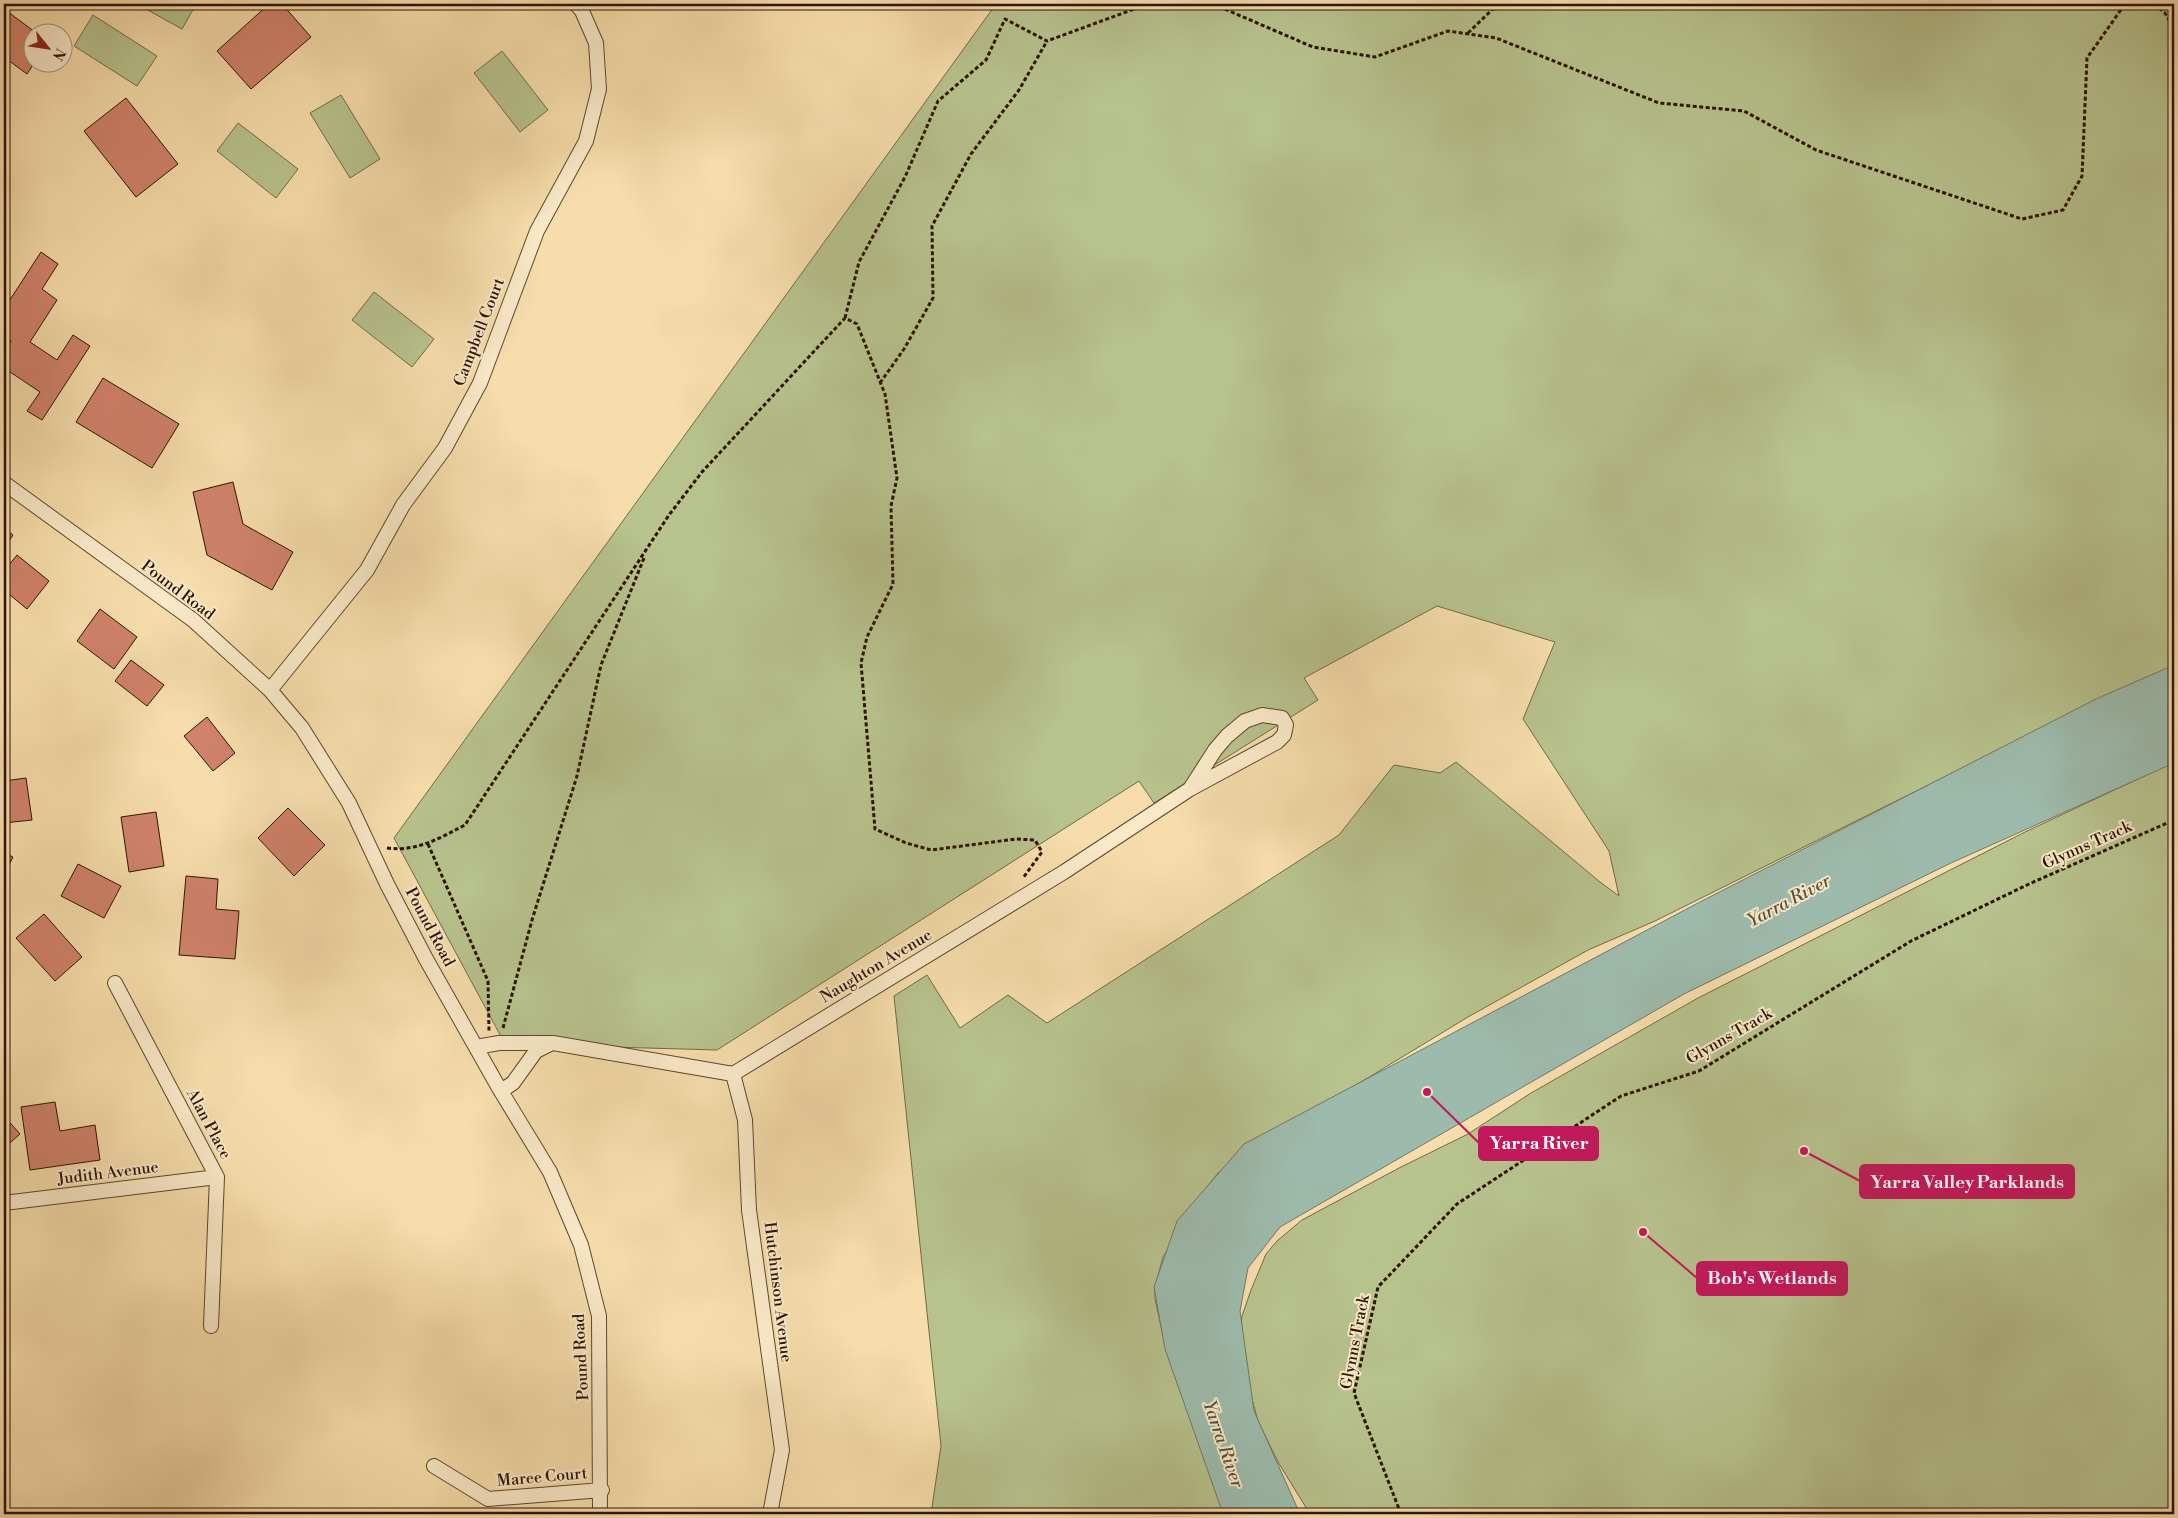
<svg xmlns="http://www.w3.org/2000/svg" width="2178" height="1518" viewBox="0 0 2178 1518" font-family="'Libre Bodoni',serif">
<rect width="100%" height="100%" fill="#f6ddab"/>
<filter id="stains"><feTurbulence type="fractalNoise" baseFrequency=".004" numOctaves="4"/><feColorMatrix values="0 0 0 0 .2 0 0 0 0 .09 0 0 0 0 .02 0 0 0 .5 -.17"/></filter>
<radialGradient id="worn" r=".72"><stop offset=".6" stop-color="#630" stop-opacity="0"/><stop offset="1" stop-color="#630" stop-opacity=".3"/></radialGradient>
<!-- green -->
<path fill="#b7c28d" stroke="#726a46" d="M137,4H196L182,29Z
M996,4H2174V669L2071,714L1655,921L1588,950L1468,1017L1366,1079L1272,1132L1218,1173L1199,1197L1163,1257L1155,1287V1299L1166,1349L1224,1514H931L941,1446L894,996L927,975L960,1028L1008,995L1047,1023L1339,835L1394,765L1440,773L1456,762L1600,882L1619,896L1609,851L1523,719L1555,642L1437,606L1304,678L1318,700L1154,803L1139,781L717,1050L505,1044L394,838Z
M93,15L157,56L137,86L74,46Z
M502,51L548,110L520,132L474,73Z
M341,95L380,159L350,178L310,113Z
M238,123L298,169L276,198L217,151Z
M374,292L434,339L412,367L352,320Z
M2174,762V1514H1310L1278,1462L1258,1421L1251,1395L1241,1327L1242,1316L1251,1290L1266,1254L1277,1241L1302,1220L1399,1168L1468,1134L1531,1093L1698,998L2025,832Z"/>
<!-- water -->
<path fill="#9dbbad" stroke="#717768" d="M2174,665V763L1951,863L1684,994L1280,1227L1248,1268L1240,1311L1254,1411L1300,1514H1223L1165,1349L1154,1287L1177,1221L1244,1144L1698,903L2096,699Z"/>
<!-- building -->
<path fill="#d0826b" stroke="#2e1200" d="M269,4H282L311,37L251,89L217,51Z
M4,9L35,32H32V62H35L27,74L4,57Z
M126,98L178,164L136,197L84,131Z
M41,252L58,264L42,289L57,300L30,342L57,360L73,335L90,346L42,420L27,411L40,392L4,368V352L11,341L4,336V309Z
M103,378L179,424L152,468L76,422Z
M233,482L243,524L293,552L272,590L207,555L193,492Z
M4,528L13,535L4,548Z
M17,555L49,581L27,609L4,590V571Z
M100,609L137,637L114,669L77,641Z
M131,660L164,685L147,706L115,681Z
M207,717L235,753L213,771L184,736Z
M26,778L32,820L4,823V781Z
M288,808L325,845L294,876L258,838Z
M156,812L164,866L129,872L121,817Z
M4,853L13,857L4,875Z
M78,864L121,886L104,918L61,896Z
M186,876L218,879L216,909L239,911L235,959L179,955Z
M44,914L82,957L55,981L16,938Z
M55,1102L60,1131L95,1125L100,1160L30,1170L21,1107Z
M4,1116L20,1134L4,1148Z"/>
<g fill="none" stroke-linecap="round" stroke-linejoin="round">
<defs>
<path id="street" d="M4,483L193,620L270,690L302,728L349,803L387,884L426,959L499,1088L550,1172L581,1245L599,1316L600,1514
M270,690L367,570L403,505L445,448L480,383L537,231L586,141L599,89L596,43L582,11L576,4
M115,983L217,1177L211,1326
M476,1047L499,1043H553L733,1074L1064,872L1190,789L1215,750L1227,736L1245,721L1262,715L1282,718L1286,725L1284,735L1277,742L1190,789
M733,1074L745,1120L749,1210L782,1450L770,1514
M501,1091L513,1083L536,1051L550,1044
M4,1203L217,1177
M434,1466L488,1499L602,1490"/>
</defs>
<!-- street casing -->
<use href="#street" stroke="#60452b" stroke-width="16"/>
<!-- path -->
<path stroke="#2e1200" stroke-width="3" stroke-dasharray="4 2.5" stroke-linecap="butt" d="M1213,4L1313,47L1375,57L1448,31L1496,38L1659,103L1744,111L1816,150L2022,219L2063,210L2082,176L2087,58L2125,4
M2154,4L2165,13L2174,28
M1468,33L1498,4
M845,318L859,262L905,177L938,101L986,60L1005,19L1047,41L1148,4
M880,383L904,349L933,298L932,226L971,154L1019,90L1047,41
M428,844L488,981L489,1031
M387,848C417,852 440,838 465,825L669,515L702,472L845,318L857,324L885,394L897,478L891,506L893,584L867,637L861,663L875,829L906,843L931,850L1016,839L1035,840L1042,852L1023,878
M503,1028L532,920L577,776L601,665L644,558
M1401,1514L1354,1393L1378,1287L1457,1204L1621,1096L1699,1071L1911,941L2029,884L2174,820"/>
<!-- street -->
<use href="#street" stroke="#f9e9c8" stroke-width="14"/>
</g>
<g text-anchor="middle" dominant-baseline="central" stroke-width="4" stroke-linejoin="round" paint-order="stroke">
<!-- street labels -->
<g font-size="16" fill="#2e1200" stroke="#f9e9c8">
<text transform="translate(479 332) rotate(-69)">Campbell Court</text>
<text transform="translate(178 590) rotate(37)">Pound Road</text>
<text transform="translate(2087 845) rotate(-24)">Glynns Track</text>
<text transform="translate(430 927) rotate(62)">Pound Road</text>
<text transform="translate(876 966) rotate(-31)">Naughton Avenue</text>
<text transform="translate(1729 1036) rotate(-30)">Glynns Track</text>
<text transform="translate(209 1124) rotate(62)">Alan Place</text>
<text transform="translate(108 1173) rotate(-7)">Judith Avenue</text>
<text transform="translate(778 1292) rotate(83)">Hutchinson Avenue</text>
<text transform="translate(1355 1342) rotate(-79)">Glynns Track</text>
<text transform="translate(581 1357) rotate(-93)">Pound Road</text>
<text transform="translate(542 1477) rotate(-5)">Maree Court</text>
</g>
<!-- water labels -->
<g font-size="18" font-style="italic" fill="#554d3d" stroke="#f9e9c8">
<text transform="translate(1789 901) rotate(-28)">Yarra River</text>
<text transform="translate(1223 1444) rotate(71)">Yarra River</text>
</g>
</g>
<!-- callouts -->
<path fill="none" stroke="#c2185b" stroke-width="2" d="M1427 1092L1479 1143M1804 1151L1860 1181M1643 1232L1697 1278"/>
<g fill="#c2185b" stroke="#f9e9c8" stroke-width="2">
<circle cx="1427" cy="1092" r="5"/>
<circle cx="1804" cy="1151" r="5"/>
<circle cx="1643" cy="1232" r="5"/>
</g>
<g fill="#c2185b" stroke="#c2185b" stroke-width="2">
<rect x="1479" y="1127" width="119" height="33" rx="5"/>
<rect x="1860" y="1165" width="214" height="33" rx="5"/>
<rect x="1697" y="1262" width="150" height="33" rx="5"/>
</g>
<g font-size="18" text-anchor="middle" font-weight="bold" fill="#fff">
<text x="1539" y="1149">Yarra River</text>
<text x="1967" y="1188">Yarra Valley Parklands</text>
<text x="1772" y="1284">Bob's Wetlands</text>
</g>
<!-- margin -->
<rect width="2178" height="1518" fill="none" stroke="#f6ddab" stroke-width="20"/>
<rect x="5" y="5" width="2168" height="1508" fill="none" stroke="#2e1200" stroke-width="2.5"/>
<rect x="10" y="10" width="2158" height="1498" fill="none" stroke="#2e1200"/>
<!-- north arrow -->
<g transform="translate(48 48) rotate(120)"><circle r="24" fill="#f9e9c8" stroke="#a89378"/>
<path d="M0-4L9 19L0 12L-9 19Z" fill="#8f2418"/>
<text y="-8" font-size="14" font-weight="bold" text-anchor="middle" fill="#2e1200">N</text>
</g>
<rect width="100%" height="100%" filter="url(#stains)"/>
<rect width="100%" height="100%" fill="url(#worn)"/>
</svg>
